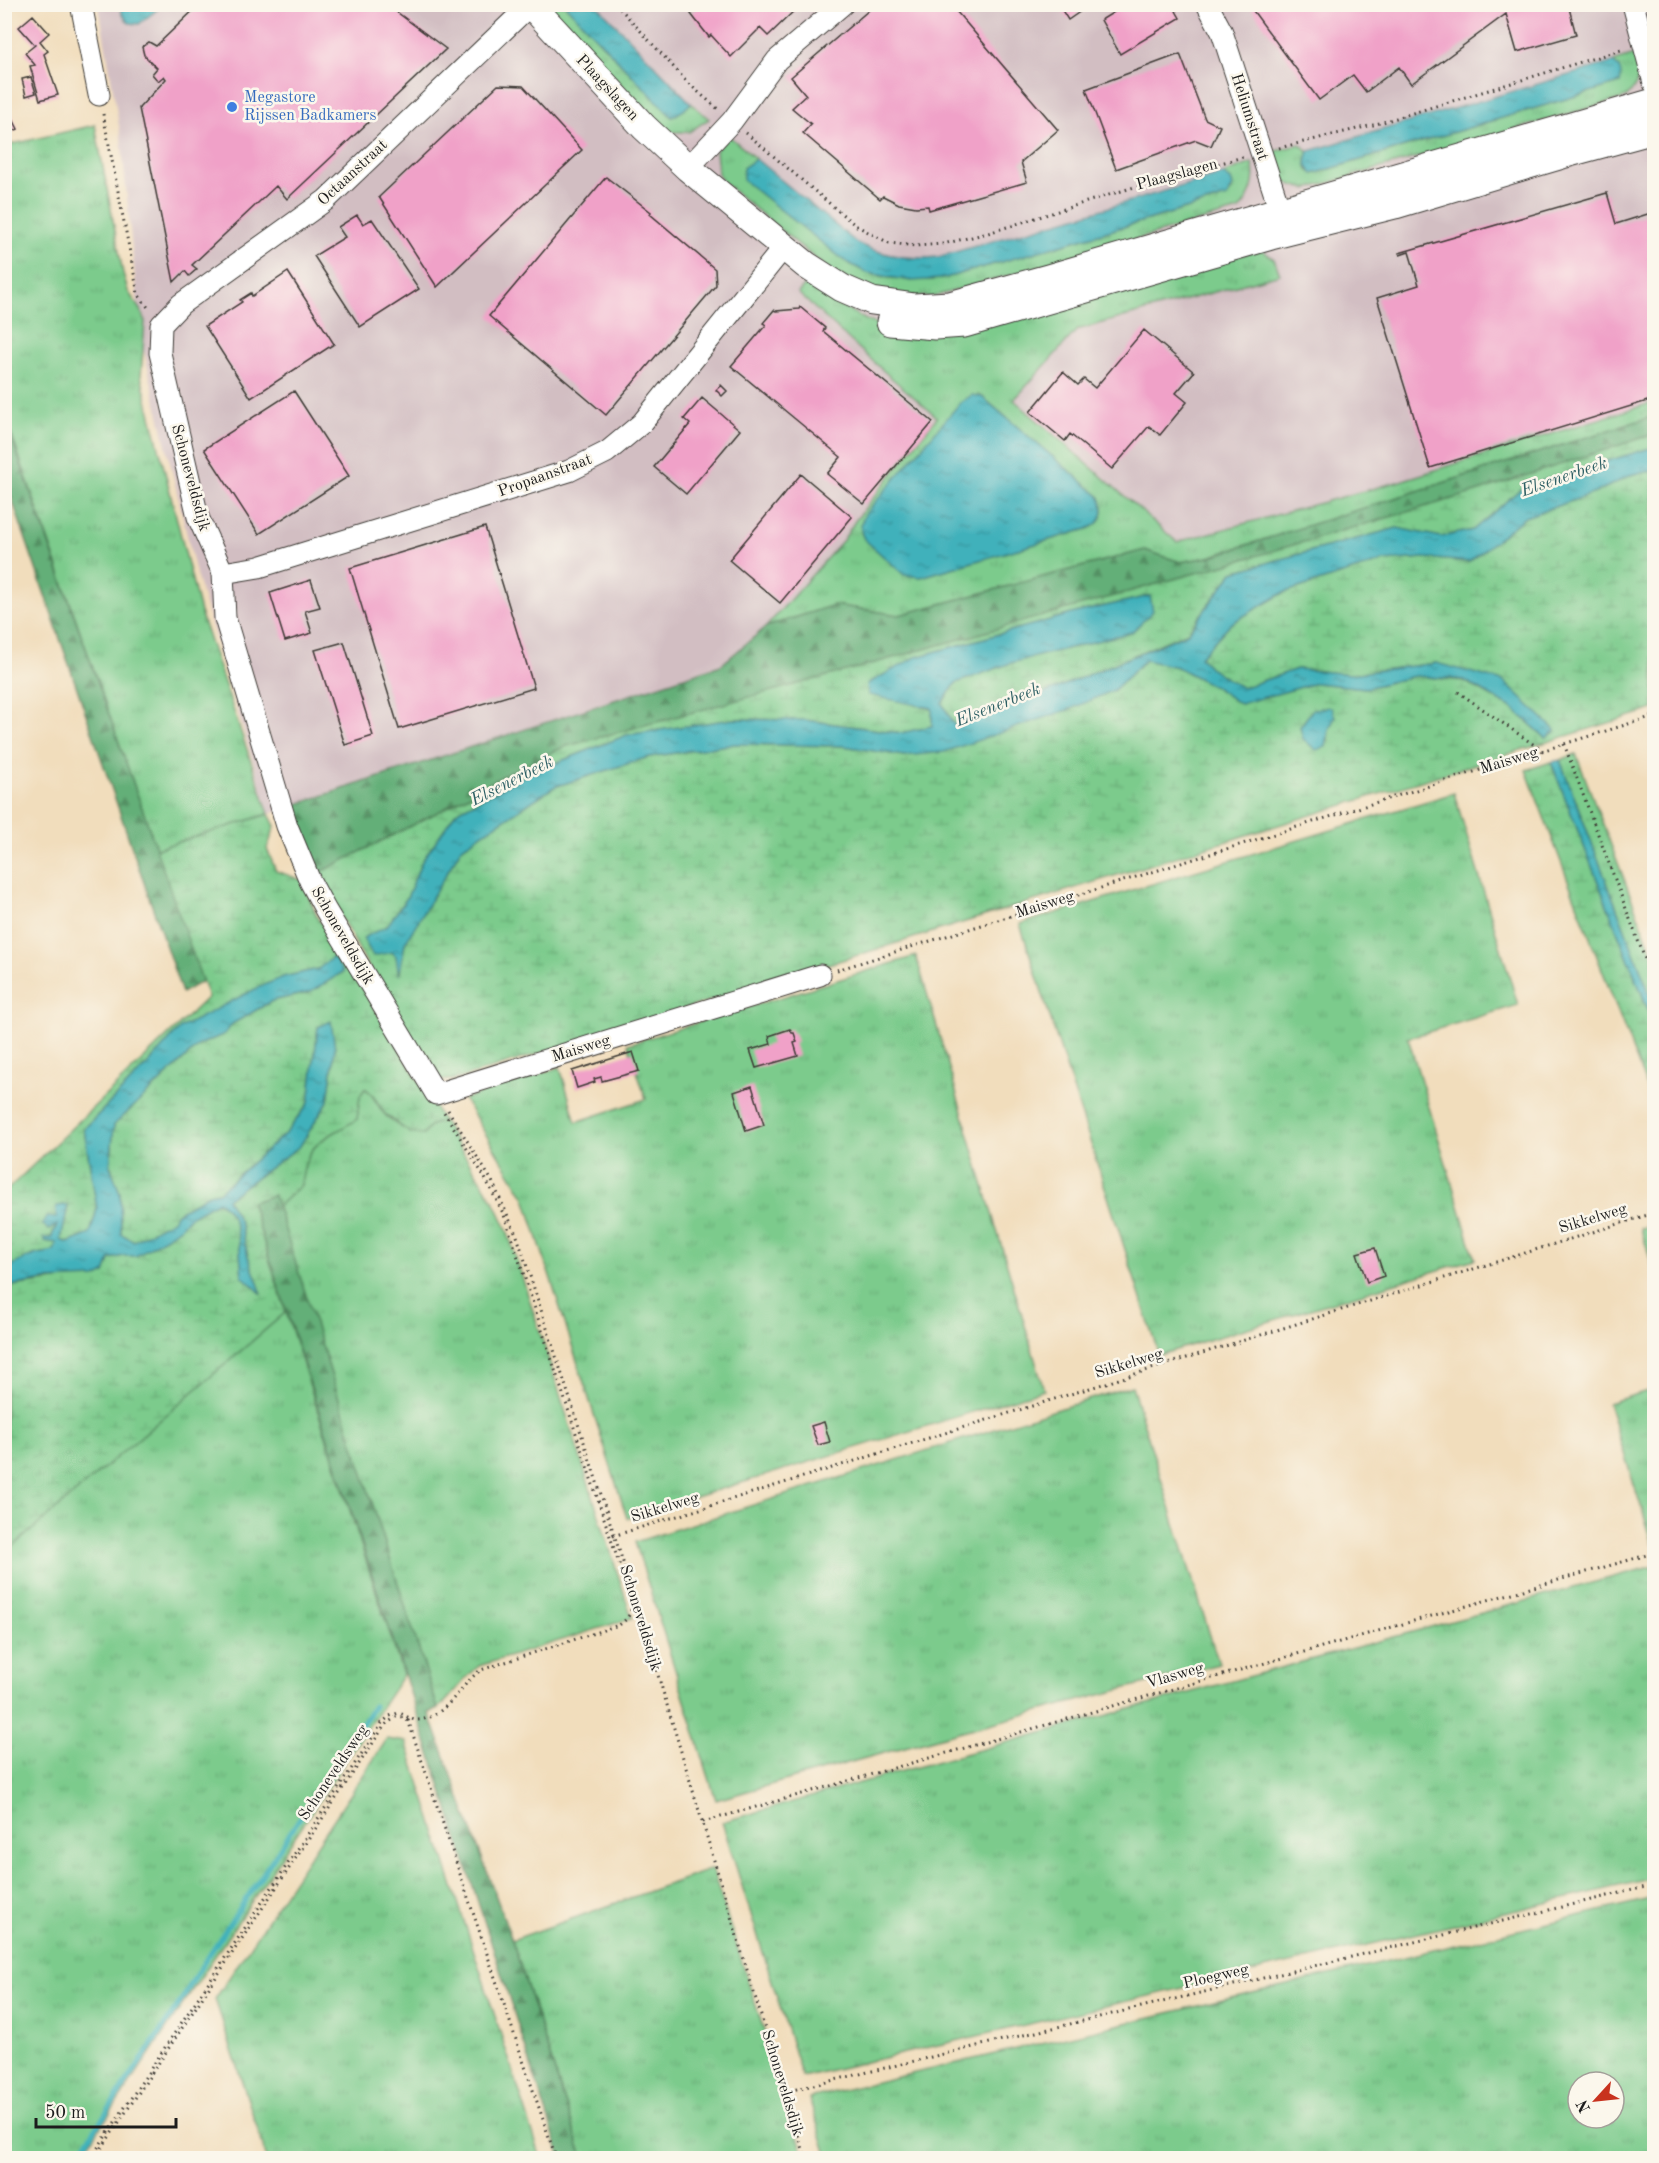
<svg xmlns="http://www.w3.org/2000/svg" width="1659" height="2163" viewBox="0 0 1659 2163" font-family="'Old Standard TT',serif">
<defs>
<pattern id="grass-tufts" width="24" height="20" patternUnits="userSpaceOnUse" patternTransform="scale(1.5)"><rect width="24" height="20" fill="#7bcb8c"/><path d="M3 7l-1-3M5 7V3M7 7l1-3M15 17l-1-3M17 17v-4M19 17l1-3" fill="none" stroke="#6aae78"/></pattern>
<pattern id="forest-firs" width="22" height="20" patternUnits="userSpaceOnUse" patternTransform="scale(1.5)"><rect width="22" height="20" fill="#64af78"/><path d="M5 1l3.5 6h-7zM16 11l3.5 6h-7z" fill="#528e62"/></pattern>
<pattern id="wetland-marsh" width="20" height="14" patternUnits="userSpaceOnUse" patternTransform="scale(1.5)"><rect width="20" height="14" fill="#7bcb8c"/><path d="M1 5h8M5 5V1M11 12h8M15 12V8" fill="none" stroke="#6aae78"/></pattern>
<pattern id="water-ripples" width="26" height="14" patternUnits="userSpaceOnUse" patternTransform="scale(1.5)"><rect width="26" height="14" fill="#41b1bb"/><path d="M2 4q2-2 4 0t4 0M15 11q2-2 4 0t4 0" fill="none" stroke="#368f97"/></pattern>
</defs>
<rect width="100%" height="100%" fill="#fbf7ec"/>
<filter id="ink" filterUnits="userSpaceOnUse"><feTurbulence type="fractalNoise" baseFrequency=".0167" numOctaves="2"/><feDisplacementMap in="SourceGraphic" scale="12" xChannelSelector="R" yChannelSelector="G"/><feConvolveMatrix kernelMatrix="1 2 1 2 8 2 1 2 1" color-interpolation-filters="sRGB"/></filter>
<filter id="wash" filterUnits="userSpaceOnUse"><feTurbulence type="fractalNoise" baseFrequency=".008" numOctaves="4" result="noise"/><feDisplacementMap in="SourceGraphic" scale="24" xChannelSelector="R" yChannelSelector="G"/><feGaussianBlur stdDeviation="1.35" result="paint"/><feColorMatrix in="noise" values="0 0 0 0 0 0 0 0 0 0 0 0 0 0 0 0 0 1.4 0 .05"/><feComposite in="paint" operator="in"/></filter>
<g filter="url(#wash)">
<rect width="100%" height="100%" fill="#f1ddbc"/>
<!-- industrial -->
<path fill="#d2bec2" d="M99,5H1654V410L433,762L269,814L197,578L141,338L121,138Z"/>
<!-- grass -->
<path fill="url(#grass-tufts)" stroke="#4c7454" stroke-width="1.5" fill-rule="evenodd" d="M541,5H565L672,117L684,110L691,103L709,119L689,132H668Z
M1638,54C1642,72 1639,84 1627,97L1307,189C1280,184 1278,178 1269,153L1300,144L1309,152L1306,159L1308,170L1314,174L1620,83L1619,67L1613,62Z
M95,125L123,273L128,291L144,316L145,322L141,376L200,612L269,814L156,849L5,416L4,146Z
M729,136L756,159L743,168L845,261L867,273L888,278L928,280L942,279L1227,197L1232,190L1231,180L1223,174L1252,163C1257,180 1251,197 1239,210L932,297L886,294L834,274L723,182L718,174L716,150Z
M1262,250L1274,259L1280,274L1077,330L1014,400L1177,542L1397,482L1654,402V416L1209,557L1180,562L1145,550L899,615L834,605L766,627L844,539L855,521L937,417L888,375L798,293L805,285L866,320L894,330ZM978,395L982,397L1099,496C1107,511 1103,523 1087,529L921,577L861,533L862,522Z
M1576,754L1654,957V1005L1560,760Z
M1454,793L1518,1005L1408,1038L1475,1259L1159,1355L1020,924Z
M916,956L1044,1390L627,1518L525,1198L464,1099L560,1067L576,1122L646,1099L628,1044Z
M365,1088C373,1095 376,1102 382,1111C391,1123 409,1133 423,1135L431,1125L443,1121L495,1203L506,1227L632,1618L479,1666C463,1679 453,1696 438,1709L277,1207L301,1185C306,1140 324,1140 357,1119L360,1096Z
M1654,1224V1272L1641,1229Z
M286,1312L403,1675L80,2158H5L4,1553Z
M1132,1386L1219,1664L955,1733L716,1800L635,1542Z
M1654,1389V1544H1653L1608,1403Z
M1654,1566V1878L802,2077L722,1822L895,1773Z
M387,1739L406,1742L541,2158H267L215,1999Z
M712,1869L805,2158H583L512,1940Z
M1654,1898V2158H828L809,2098ZM1578,2082H1614V2118H1578Z"/>
<!-- forest -->
<path fill="url(#forest-firs)" stroke="#40664a" stroke-width="1.5" d="M4,416L203,981L182,993L5,479Z
M1654,416V434L1473,493L1221,566L861,667L564,747L510,772L444,809L317,874L291,806L721,665L766,627L834,605L899,615L1145,550L1180,562L1209,557Z
M274,1195L438,1709L429,1713L512,1940L583,2158H561L251,1202Z"/>
<!-- wetland -->
<path fill="url(#wetland-marsh)" stroke="#4c7454" stroke-width="1.5" fill-rule="evenodd" d="M1654,434V448L1647,449L1523,487L1473,530L1441,537L1397,528L1233,572L1188,632L1055,689L961,724L955,726L942,703L956,683L1011,663L1150,596L1079,612L916,657L915,705L932,709V726L902,733L805,720L733,719L627,735L528,774L456,812L422,861L407,898L387,926L364,938L392,952L396,956L400,973L405,943L462,847L554,787L649,757L734,744L844,746L904,756L1114,690L1145,660L1177,667L1215,687L1240,704L1316,683L1366,688L1415,676L1464,681L1512,708L1546,738L1555,731L1436,663L1351,674L1297,669L1242,688L1211,669L1200,657L1230,624L1283,593L1383,561L1424,558L1469,562L1525,517L1595,493L1633,474L1654,471V709L454,1080H441L434,1076L385,996L317,874L444,809L510,772L564,747L861,667L1221,566L1473,493ZM1313,710L1335,717L1329,729L1328,740L1300,727Z
M1551,762L1654,1025V1106L1526,770Z
M269,814L275,826L267,849L276,871L302,880L318,919L327,930L443,1121L431,1125L423,1135L410,1133L384,1113L373,1095L365,1088L360,1096L357,1119C324,1141 306,1139 301,1185L277,1207L274,1195L251,1202L286,1312L5,1553V1287L105,1273L110,1259L124,1256H136L179,1229L188,1218L218,1201C242,1216 239,1251 242,1276L261,1293L248,1256L240,1222L227,1199L300,1146L328,1101L335,1048L331,1022L318,1027L309,1103L287,1132L219,1192L209,1194L177,1213L174,1220L134,1241L121,1234L120,1193L110,1166L114,1125L199,1045L225,1034L232,1024L272,1001L311,992L318,969L283,977L180,1028L149,1063L84,1129L97,1209L90,1234L68,1243L61,1240L68,1206H56C57,1218 58,1228 51,1238L44,1239L45,1241L57,1243L54,1251C47,1253 40,1253 34,1255C23,1258 16,1265 5,1267L4,1193L208,997L156,849Z"/>
<!-- water -->
<path fill="url(#water-ripples)" stroke="#2e666c" stroke-width="1.5" d="M120,5V4L163,5L139,24L129,23L122,14Z
M565,5H597L691,103L684,110L672,117Z
M1613,62C1621,68 1622,74 1620,83L1313,174C1305,167 1305,161 1309,151Z
M756,159L857,243C883,256 909,260 938,257L1223,174L1231,180L1233,186L1227,197L942,279L911,281L867,273L845,261L743,180V168Z
M972,395L982,397L1099,496C1107,511 1103,523 1087,529L921,577L904,575L864,539C859,530 861,523 865,514L960,403Z
M1654,448V471L1633,474L1595,493L1525,517L1469,562L1424,558L1383,561L1283,593L1230,624L1200,657L1211,669L1242,688L1297,669L1351,674L1436,663L1503,681L1556,731L1546,738L1512,708L1464,680L1415,676L1366,688L1316,683L1240,704L1215,687L1177,667L1145,660L1114,690L1073,708L944,752L904,756L844,746L734,744L649,757L554,787L462,847L405,943L399,975L396,956L392,952L373,956L363,938L387,926L407,898L422,861L456,812L528,774L627,735L733,719L805,720L901,733L932,726V708L868,695L867,684L916,657L1079,612L1150,596L1153,611L1132,632L1011,663L956,683L942,703L955,726L1055,689L1188,633L1233,572L1397,528L1441,537L1473,530L1523,487L1647,449Z
M1331,707L1335,717L1329,729L1326,747L1316,750L1303,739L1300,727L1313,709Z
M1560,760L1654,1005V1025L1551,762Z
M333,957L343,972L311,992L272,1001L232,1024L225,1034L199,1045L114,1125L110,1166L120,1193L121,1234L134,1241L173,1220L177,1213L209,1194L219,1192L287,1132L309,1103L318,1027L331,1021L335,1048L328,1101L300,1146L227,1199L240,1222L248,1256L262,1294L242,1276C239,1252 242,1216 218,1201L188,1218L179,1229L136,1256H124L110,1259L105,1273L96,1278L45,1280L5,1287V1267C16,1265 23,1258 34,1255C40,1253 47,1253 54,1251L57,1243L45,1241L43,1238H51L57,1225L49,1230L42,1224L47,1217L56,1218V1206L68,1205L61,1240L68,1243L90,1234L97,1209L84,1129L149,1063L180,1028L255,989L283,977L318,969Z"/>
<g fill="none" stroke-linecap="round" stroke-linejoin="round">
<!-- stream -->
<path stroke="#41b1bb" stroke-width="5" d="M76,2158L185,1995L197,1973L374,1706"/>
</g>
<g id="blocks">
<!-- building -->
<path fill="#f0a1c8" d="M200,4H386L446,49L287,199L276,186L192,265L197,269L189,276L185,271L174,282L139,108L166,79L164,76L158,81L152,74L157,68L144,55L142,47L149,42L156,46Z
M701,4H793L797,8L768,36L760,28L731,57L711,35L709,37L691,14Z
M876,4H950L1058,130L1021,162L1027,182L929,210L928,206L916,207L899,204L883,196L880,199L803,133L811,124L792,108L806,95L791,77Z
M1058,4H1091L1068,20Z
M1127,4H1172L1180,18L1120,54L1101,20Z
M1248,4H1568L1576,35L1517,52L1506,14L1411,84L1399,67L1366,92L1353,75L1319,100Z
M33,15L49,33L40,41L48,51L44,54L58,95L40,100L30,66L35,65L25,53L35,45L19,27Z
M1180,54L1205,119L1220,126L1211,146L1196,140L1116,169L1086,89Z
M31,77L36,93L26,96L22,79Z
M498,85L523,86L582,150L437,287L379,197Z
M4,101L18,129L4,135Z
M606,177L651,212L650,214L715,269L716,285L606,415L489,316Z
M1607,193L1616,224L1654,212V399L1430,468L1377,298L1419,285L1409,252L1400,255L1399,253Z
M357,215L363,224L372,219L419,289L360,327L314,256L345,237L338,227Z
M288,272L334,344L251,398L205,326L242,302L240,300L251,293L252,296Z
M800,307L825,328L823,331L933,422L864,504L827,474L841,457L731,366L766,325L763,323L774,310L776,311L799,309Z
M1144,330L1194,372L1176,393L1187,402L1160,435L1149,426L1112,469L1070,434L1065,441L1030,412L1063,372L1078,385L1084,379L1095,388Z
M721,385L727,391L722,396L716,390Z
M294,391L349,476L259,534L204,449Z
M702,398L740,430L686,494L654,467L690,424L684,419Z
M801,474L852,517L780,603L729,560Z
M485,527L534,688L399,729L350,568Z
M311,580L320,607L305,611L312,633L285,641L270,593Z
M344,642L373,736L345,745L315,650Z
M790,1029L792,1033H794L797,1042L794,1043L798,1056L756,1068L750,1050L771,1044L769,1036Z
M633,1052L639,1071L602,1081L601,1077L594,1079L595,1082L577,1088L572,1071Z
M752,1086L764,1125L746,1131L734,1092Z
M1375,1248L1384,1276L1367,1282L1357,1253Z
M824,1422L830,1442L818,1445L811,1426Z"/>
</g>
</g>
<g filter="url(#ink)">
<use href="#blocks" fill-opacity="0" stroke="#3c3934" stroke-width="1.5"/>
<g fill="none" stroke-linecap="round" stroke-linejoin="round">
<defs>
<path id="minor" d="M81,4L99,95
M1207,4L1222,32L1284,223
M1633,4L1654,83
M530,5L326,200L181,304L161,325L160,353L198,517L223,573L225,618L287,826L310,881L325,909L436,1094L820,975
M688,168L732,121L777,60L843,4
M223,573L259,567L569,471L607,452L642,423L784,247"/>
<path id="tertiary" d="M530,4L644,127L688,168L806,265L842,288L872,301L915,307L950,305L1048,278L1654,102
M890,322L935,326L964,324L1271,236L1395,205L1562,155L1654,130"/>
</defs>
<!-- minor casing -->
<use href="#minor" stroke="#3c3934" stroke-width="23"/>
<!-- tertiary casing -->
<use href="#tertiary" stroke="#3c3934" stroke-width="29"/>
<!-- path -->
<path stroke="#3c3934" stroke-width="3" stroke-dasharray="1.5 4.5" stroke-linecap="butt" d="M616,4L689,84L718,109
M103,114L138,294L150,310
M746,133L855,225L889,243L916,246L943,244L988,233L1147,183L1243,157
M1279,148L1373,125L1624,49
M1458,692L1543,751
M1564,744L1654,983
M837,970L1654,716
M448,1110L492,1181L517,1236L635,1599L784,2092L806,2158
M613,1536L1654,1213
M408,1720L556,2158
M703,1822L1654,1553
M784,2092L1654,1885
M91,2158L382,1723L390,1716L398,1713C405,1714 409,1719 415,1720C446,1720 459,1685 481,1670L619,1625C628,1619 633,1612 631,1600L504,1215L484,1176L444,1112
M95,2158L385,1725L396,1717L404,1718L408,1721"/>
<!-- minor -->
<use href="#minor" stroke="#fff" stroke-width="21"/>
<!-- tertiary -->
<use href="#tertiary" stroke="#fff" stroke-width="27"/>
</g>
</g>
<!-- markers -->
<circle fill="#3f7fe0" stroke="#fbf7ec" stroke-width="2" cx="232" cy="107" r="6"/>
<g text-anchor="middle" dominant-baseline="central" stroke-width="5" stroke-linejoin="round" paint-order="stroke">
<!-- street labels -->
<g font-size="16" fill="#1c1c1c" stroke="#fbf7ec">
<text transform="translate(607 88) rotate(47)">Plaagslagen</text>
<text transform="translate(1249 117) rotate(72)">Heliumstraat</text>
<text transform="translate(353 173) rotate(-43)">Octaanstraat</text>
<text transform="translate(1177 175) rotate(-15)">Plaagslagen</text>
<text transform="translate(545 476) rotate(-20)">Propaanstraat</text>
<text transform="translate(190 478) rotate(75)">Schoneveldsdijk</text>
<text transform="translate(1509 761) rotate(-17)">Maisweg</text>
<text transform="translate(1045 905) rotate(-17)">Maisweg</text>
<text transform="translate(342 936) rotate(60)">Schoneveldsdijk</text>
<text transform="translate(581 1049) rotate(-17)">Maisweg</text>
<text transform="translate(1593 1219) rotate(-17)">Sikkelweg</text>
<text transform="translate(1129 1364) rotate(-17)">Sikkelweg</text>
<text transform="translate(665 1508) rotate(-17)">Sikkelweg</text>
<text transform="translate(640 1618) rotate(73)">Schoneveldsdijk</text>
<text transform="translate(1175 1676) rotate(-16)">Vlasweg</text>
<text transform="translate(334 1773) rotate(-56)">Schoneveldsweg</text>
<text transform="translate(1216 1977) rotate(-13)">Ploegweg</text>
<text transform="translate(782 2083) rotate(73)">Schoneveldsdijk</text>
</g>
<!-- shop labels -->
<g font-size="16" fill="#366cbe" stroke="#fbf7ec" text-anchor="start">
<text x="244" y="98">Megastore<tspan x="244" dy="18">Rijssen Badkamers</tspan></text>
</g>
<!-- water labels -->
<g font-size="18" font-style="italic" fill="#2d5f64" stroke="#fbf7ec">
<text transform="translate(1564 477) rotate(-19)">Elsenerbeek</text>
<text transform="translate(998 705) rotate(-22)">Elsenerbeek</text>
<text transform="translate(512 781) rotate(-27)">Elsenerbeek</text>
</g>
</g>
<!-- margin -->
<rect width="1659" height="2163" fill="none" stroke="#fbf7ec" stroke-width="24"/>
<!-- north arrow -->
<g transform="translate(1596 2100) rotate(243)"><circle r="28" fill="#fbf7ec" stroke="#a29f99" stroke-width="1.5"/>
<path d="M0-4.5L10 22L0 15L-10 22Z" fill="#c8321e"/>
<text y="-9" font-size="16" font-weight="bold" text-anchor="middle" fill="#1c1c1c">N</text>
</g>
<!-- scale -->
<path d="M36 2118v9h140v-9" fill="none" stroke="#1c1c1c" stroke-width="3"/>
<text x="45" y="2118" font-size="18" fill="#1c1c1c" stroke="#fbf7ec" stroke-width="4.5" paint-order="stroke">50 m</text>
</svg>
